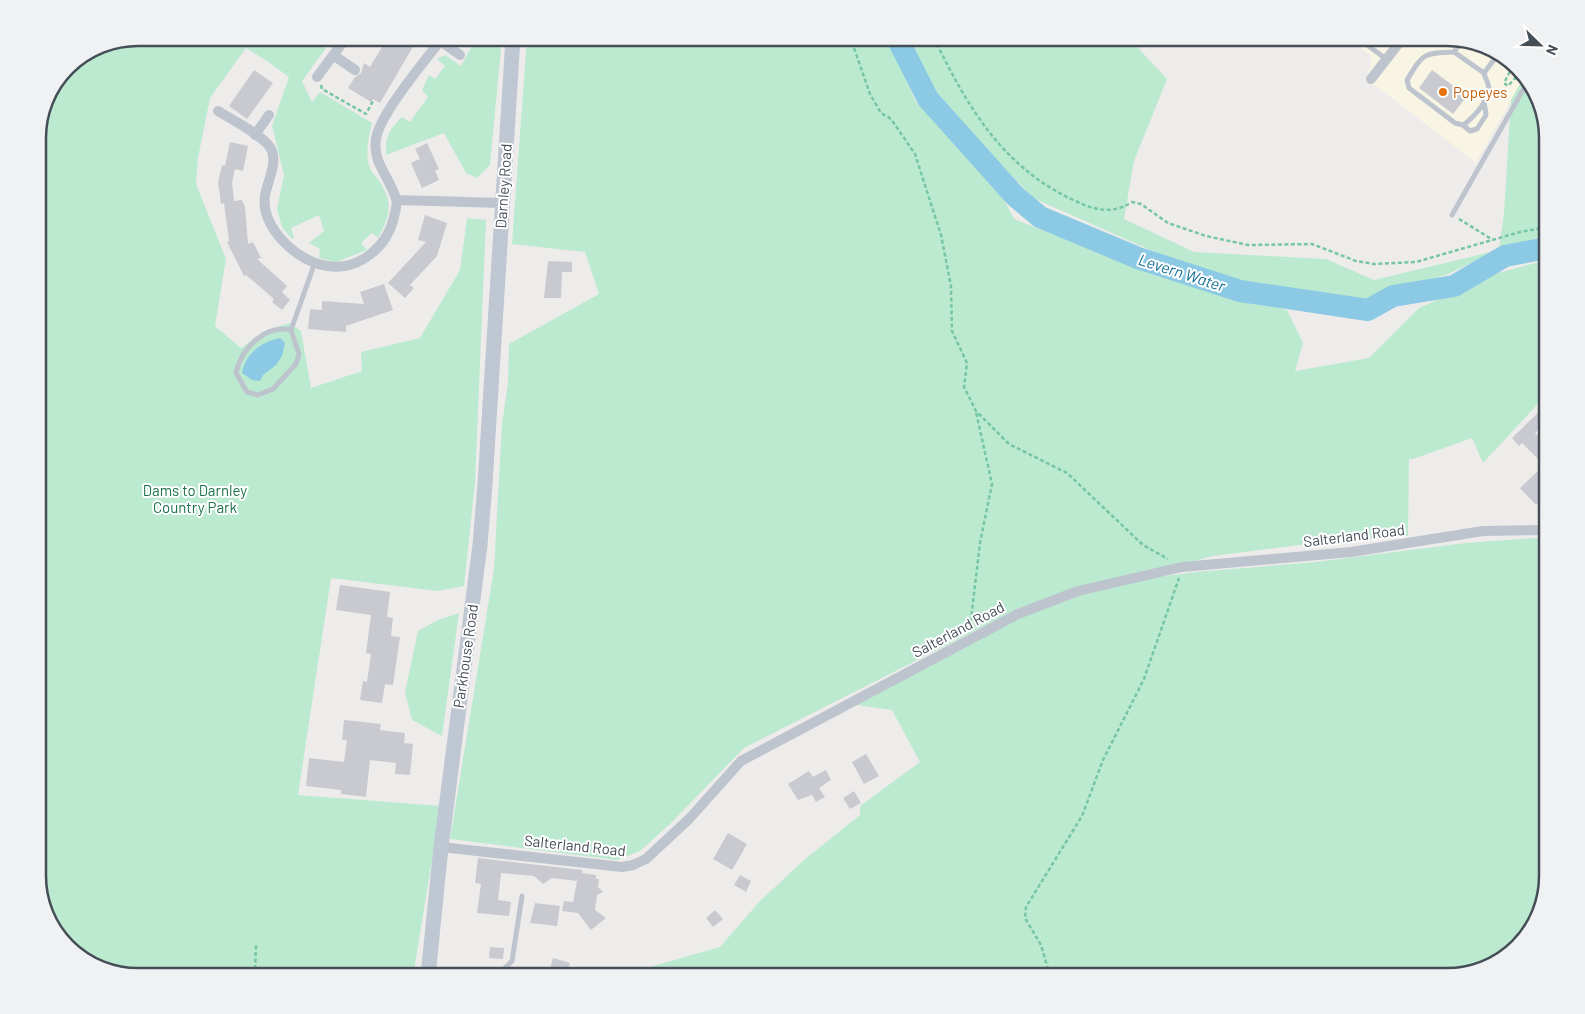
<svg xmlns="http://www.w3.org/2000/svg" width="1585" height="1014" viewBox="0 0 1585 1014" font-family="Barlow,sans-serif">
<rect width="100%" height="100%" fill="#eeebeb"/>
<!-- commercial -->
<path fill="#f9f5e4" d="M1347,38H1447L1502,54L1524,77L1476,163L1366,78L1371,63L1370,55Z"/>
<!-- green -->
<path fill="#bbead1" d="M138,38H308L326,48L302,81L312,102L320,92L372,123C369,137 365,151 369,165C370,171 376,176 379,181C394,202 390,216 378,238L372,233L361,243L367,250L336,262L319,258L320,249L309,243L324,231L319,215L291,228L294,237L292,239L282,227L277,209L284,175L272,126L289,77L267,61L246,48L210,98L198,158L196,184L226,259L215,326L241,348L264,331L289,323L301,331L311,388L362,371L361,352L420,338L460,270L467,218L486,220L475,483L464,586L438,591L331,578L298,795L441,806L413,976H138L83,960L51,926L38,882V132L45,100L67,67L100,45Z
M476,38H502L490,165L477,178L466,173L444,133L386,155C385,136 389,130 402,117L410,122L428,97L422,90L429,75L435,79L445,66L437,59L445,55L461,66Z
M527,38H887L916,102L997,186L1014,219L1052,234L1120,256L1166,275L1287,310L1303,343L1295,371L1369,358L1419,308L1498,273L1547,260V394L1483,463L1472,438L1413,459H1409L1408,536L1324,542L1213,556L1022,607L744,748L671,823L640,851L617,860L450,839L494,569L502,424L508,383L509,344L599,294L585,252L512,244Z
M908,38H1129L1167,79L1134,161L1124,219L1194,252L1326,259L1374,280L1499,250L1504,213L1511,100L1524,77L1534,88L1547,138V239L1499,250L1448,274L1368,299L1251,284L1175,261L1033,198L932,92L916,60Z
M1547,537V876L1531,931L1497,963L1447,976H618L720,947L759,902L804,860L860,815V806L920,762L892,710L856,705L1006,624L1075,596L1158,577L1196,572L1316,562L1466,543Z
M459,613L442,736L412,720L405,692L418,631L438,620Z"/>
<!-- water -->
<path fill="#8bc9e4" d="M280,338L285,343L282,356L276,365L263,375L260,381L252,380L242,373C246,353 261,342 280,338Z"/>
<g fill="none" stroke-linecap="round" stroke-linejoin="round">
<!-- river -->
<path stroke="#8bc9e4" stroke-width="22" d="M897,38L928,99L1015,196L1040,217L1138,258L1240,291L1368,310L1393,296L1454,286L1505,256L1547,248"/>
</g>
<!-- building -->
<path fill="#c8cad0" d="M399,38L414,45L380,103L373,99L371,102L348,88L355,77L361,73L364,63L370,67L382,47Z
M254,70L273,83L247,119L229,106Z
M1432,70L1467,96L1453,114L1419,88Z
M230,142L248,146L243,171L235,169L232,183L234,201L242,200L245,207L248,244L253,242L261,258L257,259L287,286L282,292L290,300L282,310L272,302L274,299L246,275L244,276L227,242L229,241L224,203L221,204L218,182L222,165L225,166Z
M427,143L439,169L435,171L439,180L422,188L411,163L420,159L415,149Z
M425,215L447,223L437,256L410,285L414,288L405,298L388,283L426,242L418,240Z
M548,261L572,262V272H562L561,298H544Z
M384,284L393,310L346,326V332L308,329L310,309L322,310V301L364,304L360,292Z
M1548,403V421L1535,433L1548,446V495L1536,505L1520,488L1544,465L1522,443L1519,446L1512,438Z
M340,585L390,592L387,617L393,618L391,636L400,637L393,685L385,684L382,703L360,700L363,681L367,682L371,654L366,653L371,615L336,610Z
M344,720L381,724L380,730L405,733L404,743L413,744L410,775L395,774L396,763L370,760L366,797L341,794V790L306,786L309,758L344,762L347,740H342Z
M866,754L879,776L864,784L852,762Z
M826,770L831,780L819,788L825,797L816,802L812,795L798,800L788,784L809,771L813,777Z
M854,791L861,803L850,809L843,798Z
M728,833L747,844L732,870L713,859Z
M478,858L582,870V873L596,875V879H599L598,887L603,892L597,895L595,910L606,918L591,930L578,913L562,911L564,901L573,902L577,881L552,878L543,884L534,876L501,873L498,900L511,902L509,916L477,913L481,884L475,883Z
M740,875L751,881L746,892L734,885Z
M535,903L560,906L557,926L530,923Z
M715,910L723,919L713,927L706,918Z
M490,947L504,948L503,959L489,958Z
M553,958L570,963L566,975L550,969Z"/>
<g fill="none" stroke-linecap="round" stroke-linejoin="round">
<!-- path -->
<path stroke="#76c5a5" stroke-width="2.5" stroke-dasharray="4 2.5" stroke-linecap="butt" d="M846,38L854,48L870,94L881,113L891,119L915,154L941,235L951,286L952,331L967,363L964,387L976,411L1009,444L1067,473L1143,545L1168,559
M934,38C967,106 1001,165 1071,199C1092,209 1110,216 1132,202L1141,204L1168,223L1206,236L1248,245L1312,244L1356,261L1374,264L1416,262L1520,232L1547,227
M1425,38L1426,46
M1513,66L1504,83L1508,86L1520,73
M321,85L322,89L366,114L373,101
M1459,219L1493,240
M970,628L980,543L992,484L976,412
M255,969L256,944
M248,976L255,969L290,976
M1050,976L1041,945L1025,918L1026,907L1082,816L1103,760L1144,679L1179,578"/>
<!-- lane -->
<path stroke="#bdc4cd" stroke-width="5" d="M1358,38L1386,59
M1461,42L1454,52L1484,73L1499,53
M1454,52C1422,53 1423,54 1407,80L1409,88L1455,123L1463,125C1472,119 1489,101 1489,89C1489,84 1485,78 1484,73
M1463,125L1470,131L1477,129L1486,115L1484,101
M1452,215L1528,81
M291,330C265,324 241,349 236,373L247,392L258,395L273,389L296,364L299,354L291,330L314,265
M497,976L512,961L522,896"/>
<!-- street -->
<path stroke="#bdc4cd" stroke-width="10" d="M436,38L460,55
M333,55L355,70
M317,77L346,38
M1371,79L1403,38
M218,111C231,119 268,138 272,151C277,165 267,182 265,196C260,228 299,263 328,266C359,271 387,247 394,217C395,212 398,204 396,199C390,177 372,163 376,139C379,115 424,62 440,41
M255,135L269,115
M397,200L502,203
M441,847L622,867L633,865L646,859L689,819L741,761L1018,614L1078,591L1182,567L1351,552L1483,531L1547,530"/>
<!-- secondary -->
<path stroke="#bfc7d3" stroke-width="15" d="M428,976L441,847L480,545L485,484L513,38"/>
</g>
<!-- markers -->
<circle fill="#e8710a" stroke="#fff" stroke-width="2" cx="1443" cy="92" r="5"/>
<g text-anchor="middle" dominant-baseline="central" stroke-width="4" stroke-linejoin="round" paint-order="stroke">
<!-- food labels -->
<g font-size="15" fill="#c56008" stroke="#fff" text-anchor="start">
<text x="1453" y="92">Popeyes</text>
</g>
<!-- street labels -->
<g font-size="15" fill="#454d57" stroke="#fff">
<text transform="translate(503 186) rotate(-86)">Darnley Road</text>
<text transform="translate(1354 535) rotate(-7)">Salterland Road</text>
<text transform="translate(958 629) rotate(-28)">Salterland Road</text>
<text transform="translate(465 656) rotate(-82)">Parkhouse Road</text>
<text transform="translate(575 845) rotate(6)">Salterland Road</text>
</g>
<!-- park labels -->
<g font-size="15" fill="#1d714e" stroke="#fff">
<text x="195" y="490">Dams to Darnley<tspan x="195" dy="17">Country Park</tspan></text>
</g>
<!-- water labels -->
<g font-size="16" font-style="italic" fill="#177298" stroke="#fff">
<text transform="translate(1182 272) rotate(18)">Levern Water</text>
</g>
</g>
<!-- crop -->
<path d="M0 0H1585V1014H0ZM138 46H1447A92 92 0 0 1 1539 138V876A92 92 0 0 1 1447 968H138A92 92 0 0 1 46 876V138A92 92 0 0 1 138 46Z" fill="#f0f1f2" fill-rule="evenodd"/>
<path fill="none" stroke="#454d57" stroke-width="2.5" d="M138 46H1447A92 92 0 0 1 1539 138V876A92 92 0 0 1 1447 968H138A92 92 0 0 1 46 876V138A92 92 0 0 1 138 46Z"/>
<!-- north arrow -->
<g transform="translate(1540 45) rotate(113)" stroke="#ffffff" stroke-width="4" paint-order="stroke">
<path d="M0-4L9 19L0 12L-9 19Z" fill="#454d57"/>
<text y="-8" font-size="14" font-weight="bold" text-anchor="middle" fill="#454d57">N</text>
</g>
</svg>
